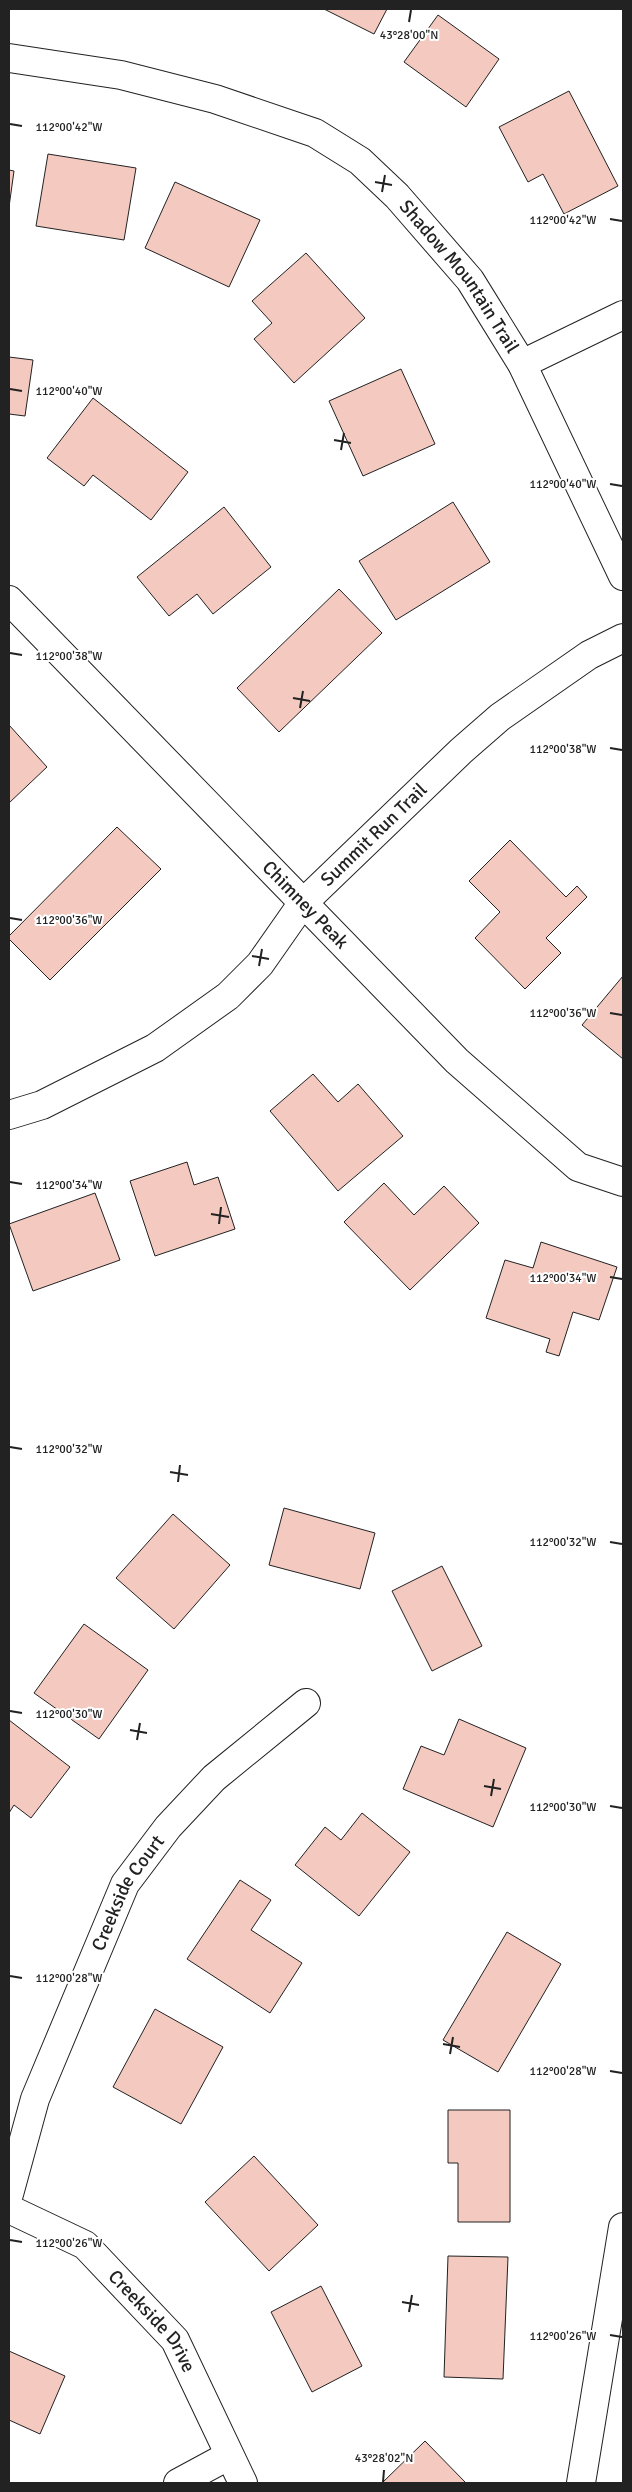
<svg xmlns="http://www.w3.org/2000/svg" width="632" height="2492" viewBox="0 0 632 2492" font-family="Signika,sans-serif">
<rect width="100%" height="100%" fill="#fff"/>
<!-- building -->
<path fill="#f3c9c0" stroke="#222" d="M324,9H387L374,34Z
M438,15L499,59L466,107L404,62Z
M569,91L618,186L564,214L543,174L528,182L499,127Z
M48,154L136,168L124,240L36,226Z
M9,170L14,171L9,207Z
M175,182L260,220L229,287L145,248Z
M306,253L365,318L294,383L254,339L272,323L252,301Z
M9,357L33,360L25,416L9,414Z
M401,369L435,444L363,476L329,401Z
M93,398L188,472L151,520L93,475L84,486L47,458Z
M453,502L490,562L396,620L359,561Z
M224,507L271,567L213,614L197,594L169,616L137,577Z
M339,589L382,633L279,732L237,688Z
M9,725L47,767L9,803Z
M117,827L161,869L50,980L9,939V936Z
M510,840L566,897L577,886L587,897L546,938L561,953L525,989L475,938L500,912L469,881Z
M623,976V1059L582,1025Z
M313,1074L338,1102L358,1084L403,1136L338,1191L270,1111Z
M187,1162L194,1185L218,1177L235,1229L155,1256L130,1181Z
M384,1183L414,1215L444,1186L479,1223L410,1290L344,1222Z
M95,1193L120,1260L33,1291L9,1224Z
M541,1242L617,1267L599,1320L573,1312L559,1356L546,1352L550,1339L486,1318L505,1260L533,1268Z
M284,1508L375,1533L360,1589L269,1565Z
M173,1514L230,1565L174,1629L116,1578Z
M442,1566L482,1646L432,1671L392,1591Z
M84,1624L148,1670L99,1739L34,1693Z
M459,1719L526,1748L493,1827L403,1789L421,1746L444,1755Z
M9,1720L70,1767L31,1818L14,1805L9,1813Z
M362,1813L410,1852L359,1916L295,1865L325,1827L341,1840Z
M240,1880L271,1900L251,1930L302,1963L270,2013L187,1959Z
M507,1932L561,1964L498,2072L443,2040Z
M155,2009L223,2047L181,2124L113,2087Z
M448,2110H510V2222H458V2163H448Z
M254,2156L318,2225L269,2271L205,2202Z
M448,2256L508,2257L503,2379L444,2377Z
M321,2286L362,2366L312,2392L271,2312Z
M9,2351L65,2376L40,2434L9,2420Z
M425,2441L466,2483H382Z"/>
<g fill="none" stroke-linecap="round" stroke-linejoin="round">
<defs>
<g id="minor">
<path id="s1" d="M9,58L121,75L215,99L315,133L360,161L397,196L470,280L522,364L623,576"/>
<path d="M522,364L623,315"/>
<path id="s2" d="M9,600L457,1061L578,1167L623,1182"/>
<path id="s3" d="M9,1115L42,1105L155,1048L228,996L260,964L302,904L461,751L500,717L589,655L623,638"/>
<path id="s4" d="M9,2194L35,2099L125,1884L168,1827L214,1778L306,1703"/>
<path id="s5" d="M9,2209L85,2245L175,2340L243,2483"/>
<path d="M178,2483L228,2456"/>
<path d="M581,2483L623,2227"/>
</g>
</defs>
<!-- minor casing -->
<use href="#minor" stroke="#222" stroke-width="30"/>
<!-- minor -->
<use href="#minor" stroke="#fff" stroke-width="28"/>
</g>
<!-- ticks -->
<path fill="none" stroke="#222" stroke-width="2" d="M409,22L411,10M10,124L22,126M375,182L392,185M382,192L385,175M610,219L622,221M10,389L22,391M334,440L351,443M341,450L344,433M610,484L622,486M10,653L22,655M293,698L310,701M300,708L303,691M610,748L622,750M10,918L22,920M252,956L269,959M259,966L262,949M610,1013L622,1015M10,1182L22,1184M211,1214L229,1217M219,1224L221,1207M610,1277L622,1279M10,1447L22,1449M170,1472L188,1475M178,1482L180,1465M610,1542L622,1544M10,1711L22,1713M130,1730L147,1733M137,1740L140,1723M484,1786L501,1789M491,1796L494,1779M610,1806L622,1808M10,1976L22,1978M443,2044L460,2047M450,2054L453,2037M610,2071L622,2073M10,2240L22,2242M402,2302L419,2305M409,2312L412,2295M610,2335L622,2337M383,2482L384,2470"/>
<g text-anchor="middle" dominant-baseline="central" stroke-width="4" stroke-linejoin="round" paint-order="stroke">
<!-- street labels -->
<g font-size="19" fill="#222" stroke="#fff">
<text stroke="none"><textPath href="#s1" startOffset="522">Shadow Mountain Trail</textPath></text>
<text stroke="none"><textPath href="#s3" startOffset="469">Summit Run Trail</textPath></text>
<text stroke="none"><textPath href="#s2" startOffset="425">Chimney Peak</textPath></text>
<text stroke="none"><textPath href="#s4" startOffset="325">Creekside Court</textPath></text>
<text stroke="none"><textPath href="#s5" startOffset="186">Creekside Drive</textPath></text>
</g>
</g>
<g font-size="12" text-anchor="middle" fill="#222" stroke="#fff" stroke-width="4" stroke-linejoin="round" paint-order="stroke">
<text x="409" y="39">43°28'00"N</text>
<text x="69" y="131">112°00'42"W</text>
<text x="563" y="224">112°00'42"W</text>
<text x="69" y="395">112°00'40"W</text>
<text x="563" y="488">112°00'40"W</text>
<text x="69" y="660">112°00'38"W</text>
<text x="563" y="753">112°00'38"W</text>
<text x="69" y="924">112°00'36"W</text>
<text x="563" y="1017">112°00'36"W</text>
<text x="69" y="1189">112°00'34"W</text>
<text x="563" y="1282">112°00'34"W</text>
<text x="69" y="1453">112°00'32"W</text>
<text x="563" y="1546">112°00'32"W</text>
<text x="69" y="1718">112°00'30"W</text>
<text x="563" y="1811">112°00'30"W</text>
<text x="69" y="1982">112°00'28"W</text>
<text x="563" y="2075">112°00'28"W</text>
<text x="69" y="2247">112°00'26"W</text>
<text x="563" y="2340">112°00'26"W</text>
<text x="384" y="2462">43°28'02"N</text>
</g>
<!-- border -->
<rect width="632" height="2492" fill="none" stroke="#222222" stroke-width="20"/>
</svg>
